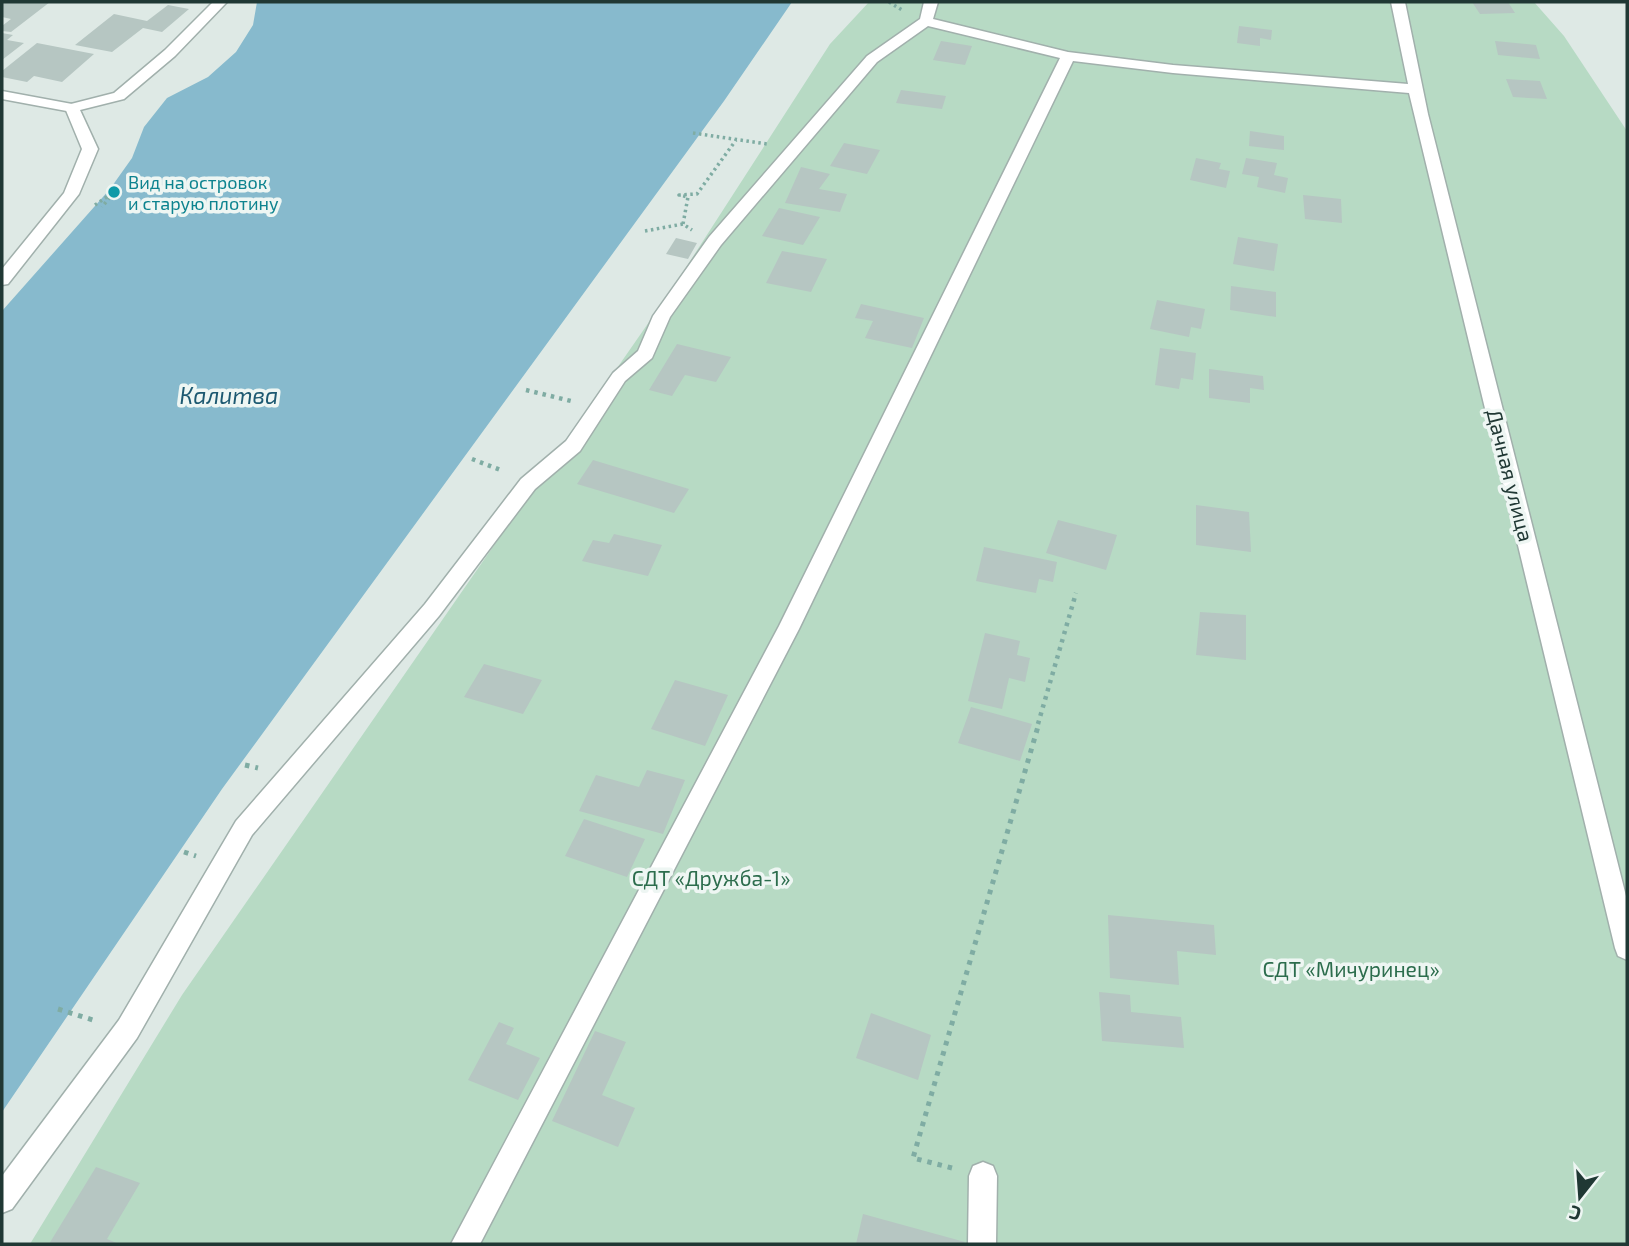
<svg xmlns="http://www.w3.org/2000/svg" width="1629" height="1246" viewBox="0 0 1629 1246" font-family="'Exo 2',sans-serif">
<rect width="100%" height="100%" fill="#dee9e5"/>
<!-- green -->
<path fill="#b7dac4" d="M869,2H1534L1564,36L1627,131V1244H30L182,995L674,286L830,44Z"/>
<!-- water -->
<path fill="#87bacd" d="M257,2H792L724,101L222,789L2,1112V311L110,189L132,158L144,127L167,98L208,77L236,52L253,25Z"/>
<!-- building -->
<path fill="#b6c6c2" d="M50,2L11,32L2,31V26L11,19L2,17L3,2Z
M1472,2H1508L1515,13L1480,14Z
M168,5L189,9L162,32L143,28L112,52L75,45L114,14L147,21Z
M1239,26L1272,30L1271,40L1260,38V46L1237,43Z
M2,33L13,35L7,40L24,43L2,60Z
M941,41L972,46L965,65L933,60Z
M1495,41L1536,45L1540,59L1498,55Z
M37,43L94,54L62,82L34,76L27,82L2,77V71Z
M1506,79L1540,81L1547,99L1513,97Z
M901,90L946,96L942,109L896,103Z
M1250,131L1284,136V150L1249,146Z
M844,143L880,150L867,174L830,166Z
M1196,158L1221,163L1219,169L1230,171L1226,188L1190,180Z
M1246,158L1277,163L1274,175L1288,178L1285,193L1257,187L1259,177L1242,174Z
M801,167L830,174L819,189L847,194L840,212L785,203Z
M1303,195L1341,199L1342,223L1305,219Z
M779,208L820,217L803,245L762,236Z
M1238,237L1278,244L1274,271L1233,264Z
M676,238L697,243L688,259L666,254Z
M782,251L827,259L811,292L766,283Z
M1231,286L1276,292V317L1230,310Z
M1157,300L1205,309L1201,329L1191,327L1189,337L1150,329Z
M861,304L924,318L912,348L865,338L873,321L855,318Z
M677,344L731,357L716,382L685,375L672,396L649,390Z
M1160,348L1196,353L1193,380L1181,378L1179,389L1155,385Z
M1209,369L1263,376L1264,390L1250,388V403L1209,398Z
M593,460L689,489L674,513L577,484Z
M1196,505L1249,512L1251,552L1196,545Z
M1058,520L1117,535L1106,570L1046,553Z
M614,534L662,545L648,576L582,561L593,540L609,543Z
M984,547L1057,562L1053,582L1039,579L1036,593L976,581Z
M1200,612L1246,615V660L1196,655Z
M985,633L1020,641L1017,655L1030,658L1025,682L1009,678L1002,709L968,701Z
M484,664L542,680L523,714L464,697Z
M675,680L728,695L705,746L651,729Z
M971,707L1032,724L1020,761L958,743Z
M647,770L685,780L663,834L579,811L596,775L639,787Z
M584,819L645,839L627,877L565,856Z
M1108,915L1214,925L1216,955L1177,951L1179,985L1110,978Z
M1099,992L1130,995L1131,1012L1181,1017L1184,1048L1102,1041Z
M871,1013L931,1035L918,1080L856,1058Z
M499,1022L514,1028L506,1044L540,1058L518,1100L468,1080Z
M595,1031L626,1042L602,1095L635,1108L618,1147L552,1121Z
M96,1167L140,1183L107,1239L119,1244H49Z
M863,1214L965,1242L964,1244H856Z"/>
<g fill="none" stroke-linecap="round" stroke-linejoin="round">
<defs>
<path id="service" d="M213,2H227L175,56L124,99L80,110L98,149L79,194L8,284L2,285V269L64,193L82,149L65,108L67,105L114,93L165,50Z
M924,2H938L933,19L1068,52L1173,65L1408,84L1391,2H1405L1428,114L1627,900V960L1618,956L1615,948L1409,93L1173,73L1073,61L799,629L480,1244H451L779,626L1060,58L928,26L877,62L721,245L670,317L652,358L625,381L580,451L535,489L439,616L252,835L137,1038L12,1209L2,1213V1176L119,1020L236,821L425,604L521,479L566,441L613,373L638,351L653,316L709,237L867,56L920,19Z
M983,1162L993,1166L997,1176L996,1244H968L969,1176L973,1166Z"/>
<path id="minor" d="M2,91L72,104L79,108L72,112L2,99Z"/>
</defs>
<!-- service casing -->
<use href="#service" stroke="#a1b0ac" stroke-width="3"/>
<!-- minor casing -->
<use href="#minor" stroke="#a1b0ac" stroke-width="3"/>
<!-- path-far2 -->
<path stroke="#7faca3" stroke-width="3.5" stroke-dasharray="2.5 3.5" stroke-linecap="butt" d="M889,2L902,10
M693,133L767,144
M95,205L114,192L102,207
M683,224L688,197L679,195L697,194L736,140
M645,231L683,224L692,230"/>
<!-- path-far1 -->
<path stroke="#7faca3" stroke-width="4.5" stroke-dasharray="3.5 5" stroke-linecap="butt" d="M526,390L571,401
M472,459L503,471
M1038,724L1076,593"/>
<!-- path -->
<path stroke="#7faca3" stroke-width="5" stroke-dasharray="4.5 6" stroke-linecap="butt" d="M245,765L258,768
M184,852L196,856
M58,1009L96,1021
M952,1168L913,1158L1039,723"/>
<!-- service -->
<use href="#service" fill="#fff" fill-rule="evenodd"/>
<!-- minor -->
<use href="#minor" fill="#fff" fill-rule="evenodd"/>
</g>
<!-- markers -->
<circle fill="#0f9aa8" stroke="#eef6f3" stroke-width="2.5" cx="114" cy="192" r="7"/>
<g text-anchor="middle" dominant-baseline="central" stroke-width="7" stroke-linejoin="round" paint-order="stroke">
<!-- far-culture labels -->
<g font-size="18" fill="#0d838f" stroke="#eef6f3" text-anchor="start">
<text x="128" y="182">Вид на островок<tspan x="128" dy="21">и старую плотину</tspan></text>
</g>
<!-- street labels -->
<g font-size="21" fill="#203834" stroke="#eef6f3">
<text transform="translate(1511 475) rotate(76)">Дачная улица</text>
</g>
<!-- park labels -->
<g font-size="21" fill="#2c6d4d" stroke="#eef6f3">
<text x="711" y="877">СДТ «Дружба-1»</text>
<text x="1351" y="968">СДТ «Мичуринец»</text>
</g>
<!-- water labels -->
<g font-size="23" font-style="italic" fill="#1d5971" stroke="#eef6f3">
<text x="229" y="395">Калитва</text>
</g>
</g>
<!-- border -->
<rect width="1629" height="1246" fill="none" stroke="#203834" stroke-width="7"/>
<!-- north arrow -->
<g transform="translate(1580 1197) rotate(197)" stroke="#eef6f3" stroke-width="5" paint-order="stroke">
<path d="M0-5L12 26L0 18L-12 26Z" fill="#203834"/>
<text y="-10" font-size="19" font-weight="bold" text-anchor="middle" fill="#203834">С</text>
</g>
</svg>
